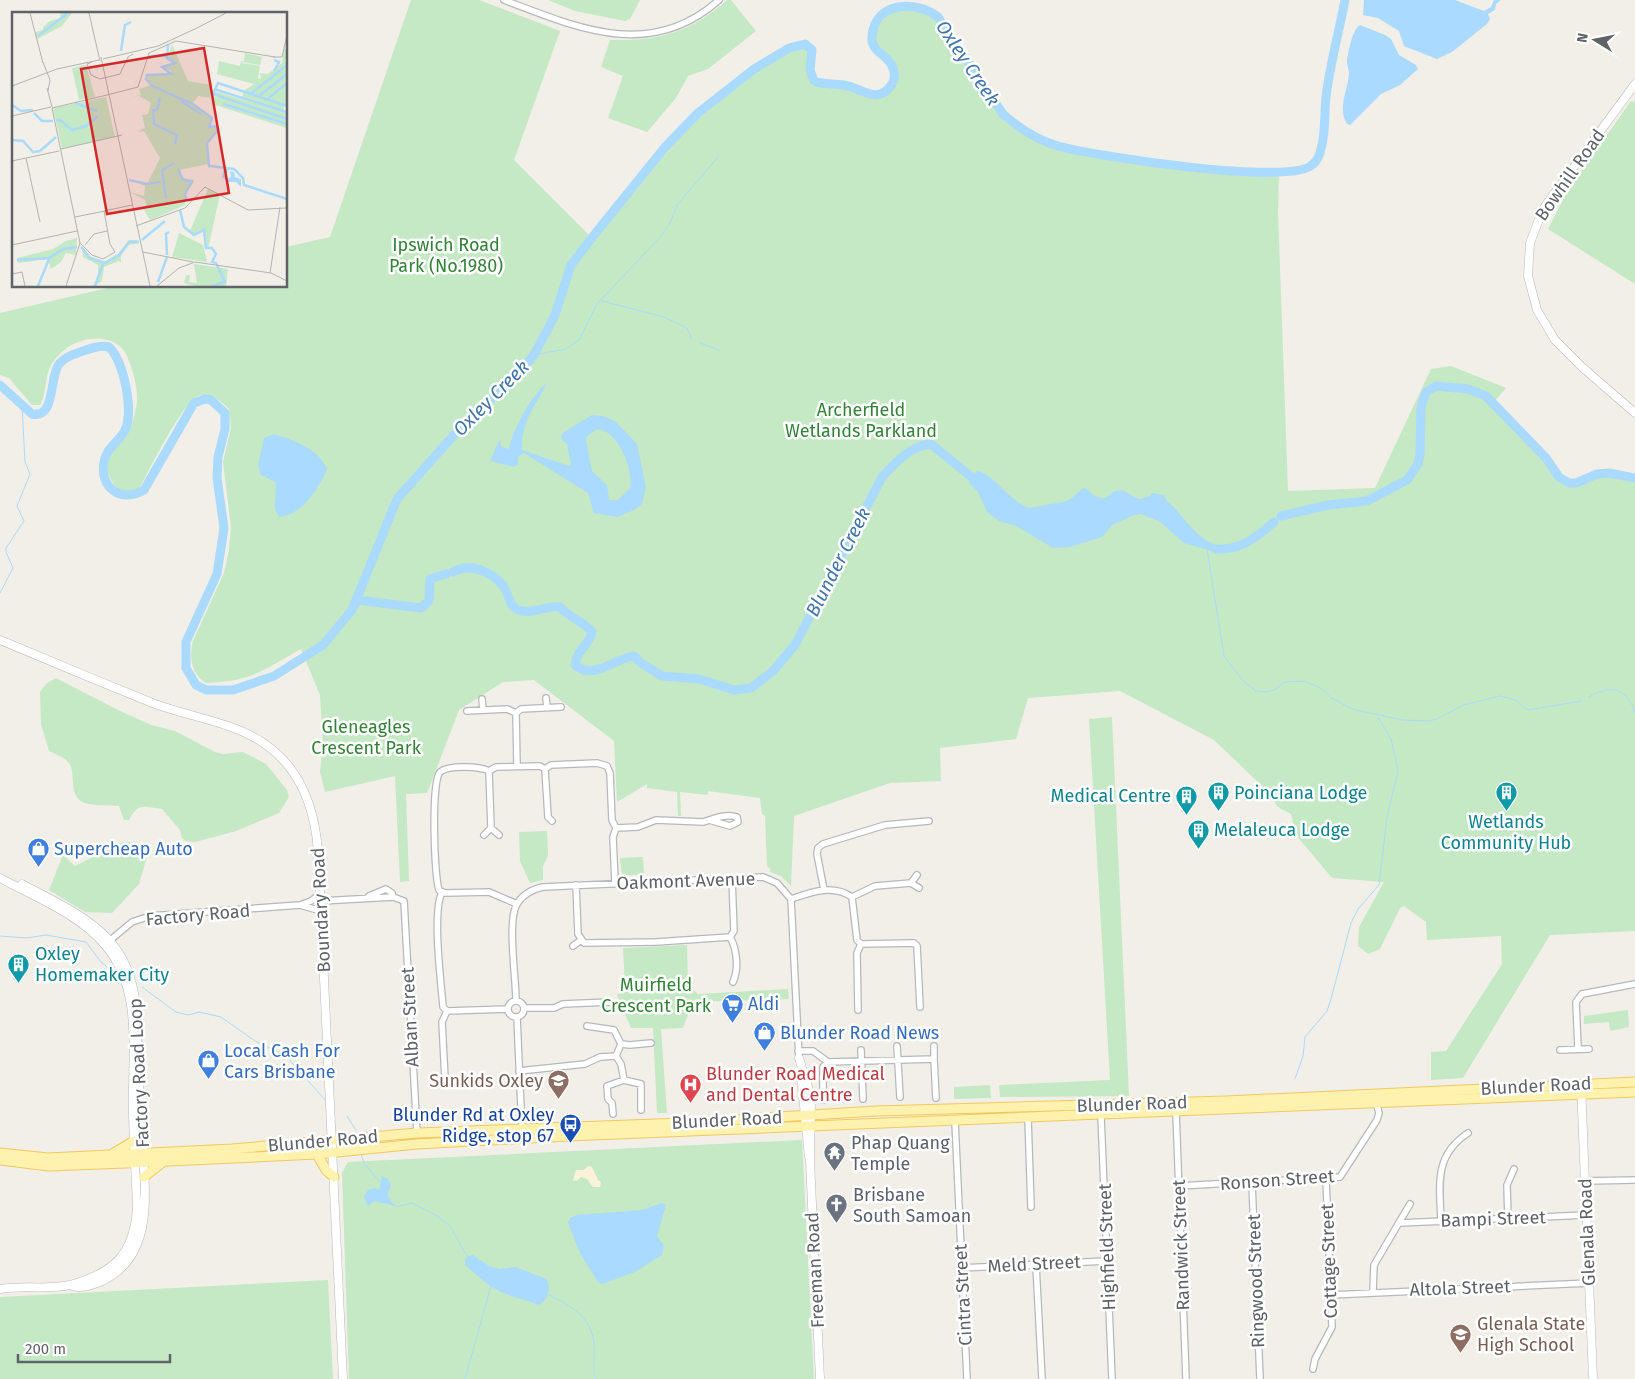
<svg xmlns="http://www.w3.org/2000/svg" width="1635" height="1379" viewBox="0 0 1635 1379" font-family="'Fira Sans',sans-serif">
<rect width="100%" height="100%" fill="#f1efe8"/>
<!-- green -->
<path fill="#c5e8c5" d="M411,0H479L560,31L514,160L592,238C647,169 694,106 771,59C782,52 796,40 809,46C815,56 805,74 814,82C822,87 835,84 844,85C860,88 888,109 894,79C899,53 850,53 882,15C887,9 893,3 901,3C908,3 920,3 927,6C934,10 939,19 944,26C965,54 981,87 1003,114C1017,130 1038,140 1058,146C1094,158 1135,160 1173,164C1208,168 1243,173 1279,172L1278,212L1288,491L1375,488L1431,369L1451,366L1506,388L1494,402L1546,458L1559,477L1569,483H1576L1597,474L1609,473L1620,475L1635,483V931L1550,935L1463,1078L1431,1080V1052L1446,1051L1502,964L1501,936L1427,940L1426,922L1404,906L1400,908L1380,949L1368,954L1358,946L1359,927L1384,882L1332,878L1296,835L1291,814L1278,807L1261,785L1214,740L1120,691L1028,698L1016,739L940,748L941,781L890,783L794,816L791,886L781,876L770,872V868L767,867L765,816L762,814L760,798L708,791V795L680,792L681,816H678L677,792L647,788V784L617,802L614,741L534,680L503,682L459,710L427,793L406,794L409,881L400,882L395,776L325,792L320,772L323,744L320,695L301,649C263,670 253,681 206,683C191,674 189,657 193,641L224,573L229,550L231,527L223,462L231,428L229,409C221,401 211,392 198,396C183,401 149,471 139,489L134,493L121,492C110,483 103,467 110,454C114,448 121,443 126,437C131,429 134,417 136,408C140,392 133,371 127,356C123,346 114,341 103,339C80,336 56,350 48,372C45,383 46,394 40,405H32L9,378L0,375V313L116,286H286V247L330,237Z
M548,0H640L630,19L625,21L575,11Z
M727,0H731L756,31L708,69L688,76L676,98L647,132L608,118L623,76L601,67L610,40C659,41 690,33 727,0Z
M1631,101L1635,102V284L1548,229L1567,192Z
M56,678L118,710L151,725L175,731L215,752L223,754L243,752L266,764L287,790L289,797L279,813L236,831L195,842L186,841L182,838L180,830L162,809C144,807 138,802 129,820H124L119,806C109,805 98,806 88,804C69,800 75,780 71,767C68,758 57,755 49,751L41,724L40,692L47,683Z
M1112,717L1129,1096L1000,1097L999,1085L1110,1080L1089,719Z
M547,831L548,856L543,866V880L530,883L520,861L519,832Z
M123,842L141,843L148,853L139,884L112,913L85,912L49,890L63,855L75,866Z
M643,857L644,875H622L620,858Z
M687,945L688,986L698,994L788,989L789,999L693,1002L683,1028L661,1029L667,1113H657L653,1028H631L617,995L625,986L623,948Z
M1628,1010L1629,1027L1610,1031L1609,1022L1584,1024V1016Z
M990,1085L991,1098L954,1099V1087Z
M802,1140L814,1379H349L342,1173L348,1162Z
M328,1280L333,1379H0V1297Z"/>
<!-- sand -->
<path fill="#fbf3d9" d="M588,1166L592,1167L598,1180L601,1182L600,1187H593L587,1179L581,1177L577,1181L573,1180L576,1170H584Z"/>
<!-- water -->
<path fill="#aadaff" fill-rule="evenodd" d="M1364,0H1455L1484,11L1491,7L1494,0H1501L1496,4L1495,10L1488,14L1490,19L1487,24L1452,52L1437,59L1404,46L1399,31L1378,18L1363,15Z
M1360,25L1385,35L1391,39L1399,55L1416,65L1418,69L1400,85L1381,94L1350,125L1347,124C1337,108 1348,90 1349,73C1349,69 1347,66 1347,62C1348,52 1352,30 1360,25Z
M547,383C537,403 520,424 522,450L569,466L571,464L567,444L562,440L561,436L564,432L592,415L603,416L615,421L637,444L646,487L642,504L634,510L617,517L594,513L588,493L524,453L518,457V464L514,467L490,461L500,439L501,447L509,449C512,431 532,394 547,383ZM597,429C618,430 634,470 630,488L618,500H609L607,485L592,471L586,440L587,436Z
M274,434C293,440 320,449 327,470C317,490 304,513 280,517C269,505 279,495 275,482L261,475L258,466L264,438Z
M977,471C993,473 1010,501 1027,507C1034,509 1043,505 1050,504C1069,502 1069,501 1083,488L1087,489C1093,496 1097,498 1106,498C1121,483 1124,493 1140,499L1150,496L1152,493L1164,495C1168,504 1173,505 1178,512C1192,528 1202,543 1224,547L1226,551L1216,552L1184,543L1160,522L1141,514L1134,515L1112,525L1102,537L1070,547L1053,548L1016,526L999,521L987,512L978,492L969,483L972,475Z
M382,1176L388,1179L391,1186L387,1194L392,1203L399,1207L374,1201L368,1206L364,1197L368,1190L375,1188L379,1190Z
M662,1203L666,1205L657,1236C662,1245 666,1242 662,1255L635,1272L602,1284L598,1282L580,1253L568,1223L570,1218L577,1215L642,1210Z
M473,1255L489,1266L499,1269L515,1267L547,1279C551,1291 549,1298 539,1305C526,1300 503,1295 492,1287C482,1280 474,1273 465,1265V1260L468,1256Z"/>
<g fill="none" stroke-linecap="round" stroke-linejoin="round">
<!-- stream -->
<path stroke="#aadaff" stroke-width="1" d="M602,301L664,317L687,328L691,338
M700,343L719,350
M534,355L566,349L579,340L597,304L661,236L670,223L677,205L718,157
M1207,549L1224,656L1243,681L1256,691L1268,692L1276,689L1285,682L1305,681L1322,689L1330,697L1352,709L1402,720L1428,721L1437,719L1463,705L1500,696L1516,700L1527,710L1582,701
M0,593L13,568L6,552V548L24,521L17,506L30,474L25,462L22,405
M1589,697C1611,684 1628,688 1635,713
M0,936L26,938L46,935L86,942L101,962L111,970
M142,987L176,1012L188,1015L199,1012L221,1017L255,1041L286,1056L326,1101
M1295,1079L1303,1056L1305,1037L1327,1011L1331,999L1351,923L1358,909L1379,885L1387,817L1398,771L1391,739L1378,717
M347,1116L356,1130
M361,1154L364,1163L380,1182
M399,1206L412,1203L437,1216L450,1226L468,1258
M549,1295C570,1305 592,1317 594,1344C595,1356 593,1367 595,1379
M465,1379L491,1286"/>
<!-- river -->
<path stroke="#aadaff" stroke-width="9" d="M0,385L32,414C56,419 49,377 59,364C65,357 74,354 83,351C92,348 100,345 109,347C124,361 134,412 125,430C119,442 106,448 104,462C99,487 121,504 144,490L194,403L205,399L211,400L225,413V429L218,457L217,478L224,528L217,574L186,642V668L196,685L206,690H233L274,676L323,645L352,610L397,499L463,425L515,377L534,355L555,315L571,265L598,230L665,147L698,113L754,69L789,48L805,44L812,50L810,70L814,81C824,85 834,83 844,85C862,88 878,106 892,84C895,79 895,72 892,66C887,54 870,52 872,36C875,1 917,0 938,17L1003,114C1020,129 1037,140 1058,146C1094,156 1289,186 1312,165C1317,161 1320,155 1321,149C1326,132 1324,114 1326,97C1330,64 1339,32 1345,0
M1281,516L1328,505L1367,501L1407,480L1418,464L1420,454L1421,407L1426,392L1436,386L1468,389L1486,396L1546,458L1559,477L1569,483H1576L1597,474L1609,473L1635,478
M1216,549C1240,551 1257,537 1274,522
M453,572C470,562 493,572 504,587C509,595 509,606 518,610C531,615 547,605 560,607C570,618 584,622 592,632C589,645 576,651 575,665C594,681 615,658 634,656L641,663L662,676L699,679L734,690L751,688L773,671L795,645L882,477C896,462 910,446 931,444L980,484
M357,600L421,608L429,601L430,579L446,574"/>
<defs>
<path id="street" d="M504,0C578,28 651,61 719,0
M546,698L547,708
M482,699L483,710
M467,711L507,709L516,713
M517,766L516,713L521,709L561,707
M545,769L548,817L552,821
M489,771L491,828
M616,828L638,827L656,820L703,822C713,819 727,813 737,817L738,822L730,826L709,820
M484,835L491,828L499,835
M911,883L919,888
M576,885L578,934L584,943L656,942L730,937L734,931L732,879
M824,890L817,854L818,848L823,844L885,825L929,821
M442,892C432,913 441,981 443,1007L447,1011
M369,896L386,889L392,893L393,897
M852,897L875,886L911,883L917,875
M791,899C812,892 832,884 852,897L857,940L861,944L914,943L917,946L920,1007
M321,901L393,897L404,901L417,1133
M517,904L489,892L445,893L439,890C434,876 431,782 440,772C448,765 479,766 489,771L496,767L540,766L545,769L551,765L597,763L607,766L610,773L612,820L616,828L613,837L615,883
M300,905L311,901L320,894
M730,937C737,949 739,969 733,982
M108,942L132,922L150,916L300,905L321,911
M573,946L581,940
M516,1001C516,978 507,921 517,904C523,894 533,889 543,887L763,877L777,883L791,899L799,1058
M508 1009a8 8 0 1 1 16 0a8 8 0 1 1-16 0Z
M524,1008H554L563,1004L610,1002
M858,1010L857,953L861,944
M447,1011L508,1009
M517,1017L522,1132
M587,1026L614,1030L621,1044L630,1045L651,1043
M621,1044L616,1056L621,1064L624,1080
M897,1046L900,1097
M934,1046V1059
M1578,1049L1576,1002L1582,994L1635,984
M861,1050L863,1099
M1560,1050L1589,1049
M798,1051H813L828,1062L934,1059L936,1098
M519,1071L585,1064L600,1057L616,1056
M445,1079L442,1022L447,1011
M823,1100V1067L828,1062
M1176,1112L1186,1379
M613,1114L612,1103L608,1099L607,1086L624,1080L641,1084V1110
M1101,1116L1112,1379
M1028,1118L1031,1207
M955,1121L967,1379
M1585,1181L1635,1180
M1252,1183L1260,1379
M1179,1186L1340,1177L1377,1120L1379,1113L1376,1102
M1508,1219L1507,1185L1514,1169
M1441,1222C1440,1186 1433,1156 1468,1133
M1399,1223L1587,1215
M1036,1265L1042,1379
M961,1268L1107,1261
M1373,1292L1374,1265L1410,1204
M1331,1295L1589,1283
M1313,1369L1315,1359L1332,1327L1326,1179"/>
<path id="secondary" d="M1635,84L1543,209L1530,243L1528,276L1537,310L1555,340L1582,367L1635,413
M0,640C52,662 103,683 155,704C180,713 206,718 231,727C290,747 314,793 318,852L343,1379
M0,878C35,897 79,914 105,945C143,989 132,1052 133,1105C133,1140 136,1174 137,1208C134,1255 113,1273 70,1285C48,1290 22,1285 0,1289
M22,884C92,921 136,938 137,1027
M799,1058L811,1097L810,1161L820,1379
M801,1074L809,1157
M1581,1084L1593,1379
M70,1285C80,1290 92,1285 102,1281C156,1256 145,1189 142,1141C140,1107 138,1073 137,1039"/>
<path id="primary" d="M0,1153L48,1158L109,1155L232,1149L417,1133L682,1123L876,1111L1226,1101L1635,1082
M112,1154L134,1141
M317,1154L326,1170L334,1177
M0,1160L48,1166L126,1163L317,1154L417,1144L568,1136L1635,1092
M144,1177L164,1161"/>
</defs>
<!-- street casing -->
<use href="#street" stroke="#b5b8bc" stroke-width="8"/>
<!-- secondary casing -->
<use href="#secondary" stroke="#b6babf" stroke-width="9"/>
<!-- primary casing -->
<use href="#primary" stroke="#f2c960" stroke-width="11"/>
<!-- street -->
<use href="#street" stroke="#fff" stroke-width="5.5"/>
<!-- secondary -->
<use href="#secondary" stroke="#fff" stroke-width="8"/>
<!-- primary -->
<use href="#primary" stroke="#fff2af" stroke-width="9"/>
</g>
<!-- icons -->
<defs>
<symbol id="building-pin" viewBox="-11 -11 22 30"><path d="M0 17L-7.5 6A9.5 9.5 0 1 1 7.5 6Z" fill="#0f9aa8" stroke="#fff"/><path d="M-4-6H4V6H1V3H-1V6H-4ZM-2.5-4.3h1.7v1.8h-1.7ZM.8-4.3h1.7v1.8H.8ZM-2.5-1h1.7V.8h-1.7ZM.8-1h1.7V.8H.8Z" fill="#fff"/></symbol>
<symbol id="shop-pin" viewBox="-11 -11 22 30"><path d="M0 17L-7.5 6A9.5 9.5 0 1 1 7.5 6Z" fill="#3f7fe0" stroke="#fff"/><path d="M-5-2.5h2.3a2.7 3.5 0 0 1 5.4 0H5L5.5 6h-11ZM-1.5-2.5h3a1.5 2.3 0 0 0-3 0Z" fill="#fff"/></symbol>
<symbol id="supermarket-pin" viewBox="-11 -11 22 30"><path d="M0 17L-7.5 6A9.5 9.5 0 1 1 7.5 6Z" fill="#3f7fe0" stroke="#fff"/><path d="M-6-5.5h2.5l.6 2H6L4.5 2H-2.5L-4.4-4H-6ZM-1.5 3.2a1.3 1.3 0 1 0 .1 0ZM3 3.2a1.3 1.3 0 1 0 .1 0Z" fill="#fff"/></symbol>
<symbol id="school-pin" viewBox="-11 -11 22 30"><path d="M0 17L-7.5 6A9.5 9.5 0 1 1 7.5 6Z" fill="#8d6e63" stroke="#fff"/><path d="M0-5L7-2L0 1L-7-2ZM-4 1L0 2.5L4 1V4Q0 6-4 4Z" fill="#fff"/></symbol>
<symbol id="hospital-pin" viewBox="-11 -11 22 30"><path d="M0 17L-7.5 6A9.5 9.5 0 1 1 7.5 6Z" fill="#e0444e" stroke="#fff"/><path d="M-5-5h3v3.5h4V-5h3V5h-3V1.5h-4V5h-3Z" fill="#fff"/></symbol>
<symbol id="bus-pin" viewBox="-11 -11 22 30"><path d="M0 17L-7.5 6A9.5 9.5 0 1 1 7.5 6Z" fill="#1a4fb4" stroke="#fff"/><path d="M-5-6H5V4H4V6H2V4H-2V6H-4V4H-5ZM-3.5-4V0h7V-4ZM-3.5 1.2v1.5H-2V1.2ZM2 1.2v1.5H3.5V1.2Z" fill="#fff"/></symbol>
<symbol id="temple-pin" viewBox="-11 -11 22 30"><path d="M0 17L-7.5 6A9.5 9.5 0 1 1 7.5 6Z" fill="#6b7280" stroke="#fff"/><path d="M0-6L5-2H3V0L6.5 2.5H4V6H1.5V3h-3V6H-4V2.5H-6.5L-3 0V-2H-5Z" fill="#fff"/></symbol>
<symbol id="church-pin" viewBox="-11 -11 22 30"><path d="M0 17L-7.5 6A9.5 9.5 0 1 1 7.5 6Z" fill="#6b7280" stroke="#fff"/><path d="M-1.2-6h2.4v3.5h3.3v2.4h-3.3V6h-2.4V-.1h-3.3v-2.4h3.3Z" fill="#fff"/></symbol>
</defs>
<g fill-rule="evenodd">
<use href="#building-pin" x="1494" y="780" width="25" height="34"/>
<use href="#building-pin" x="1206" y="780" width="25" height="34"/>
<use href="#building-pin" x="1174" y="784" width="25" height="34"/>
<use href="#building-pin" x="1186" y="818" width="25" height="34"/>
<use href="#shop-pin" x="26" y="836" width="25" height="34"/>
<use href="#building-pin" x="6" y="952" width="25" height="34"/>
<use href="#supermarket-pin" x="720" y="992" width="25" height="34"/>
<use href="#shop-pin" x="752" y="1020" width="25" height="34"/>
<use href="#shop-pin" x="196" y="1048" width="25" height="34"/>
<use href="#school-pin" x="546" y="1068" width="25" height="34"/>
<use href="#hospital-pin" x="678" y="1072" width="25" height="34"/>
<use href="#bus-pin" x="558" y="1112" width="25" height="34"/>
<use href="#temple-pin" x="822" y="1140" width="25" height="34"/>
<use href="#church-pin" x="824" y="1192" width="25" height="34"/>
<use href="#school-pin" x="1448" y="1322" width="25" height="34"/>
</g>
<g text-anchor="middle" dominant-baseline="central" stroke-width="5" stroke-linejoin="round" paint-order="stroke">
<!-- street labels -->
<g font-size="18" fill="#5f6368" stroke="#fff">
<text transform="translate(1570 175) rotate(-55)">Bowhill Road</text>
<text transform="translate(686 881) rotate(-2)">Oakmont Avenue</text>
<text transform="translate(321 910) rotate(-93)">Boundary Road</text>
<text transform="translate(198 915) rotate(-5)">Factory Road</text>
<text transform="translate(410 1017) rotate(-93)">Alban Street</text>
<text transform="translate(139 1073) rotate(-93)">Factory Road Loop</text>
<text transform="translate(1536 1086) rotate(-3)">Blunder Road</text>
<text transform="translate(1132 1104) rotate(-2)">Blunder Road</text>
<text transform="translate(727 1120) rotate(-3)">Blunder Road</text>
<text transform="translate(323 1141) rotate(-5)">Blunder Road</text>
<text transform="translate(1277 1180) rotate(-4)">Ronson Street</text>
<text transform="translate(1493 1219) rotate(-2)">Bampi Street</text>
<text transform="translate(1587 1232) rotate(-92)">Glenala Road</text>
<text transform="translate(1181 1245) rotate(-92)">Randwick Street</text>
<text transform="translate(1107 1247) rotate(-92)">Highfield Street</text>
<text transform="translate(1329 1261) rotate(-92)">Cottage Street</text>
<text transform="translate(1034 1264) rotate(-3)">Meld Street</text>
<text transform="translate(815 1270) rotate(-93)">Freeman Road</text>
<text transform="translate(1256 1281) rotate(-92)">Ringwood Street</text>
<text transform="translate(1460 1288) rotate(-2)">Altola Street</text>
<text transform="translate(963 1295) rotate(-93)">Cintra Street</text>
</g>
<!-- park labels -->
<g font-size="18" fill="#348238" stroke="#fff">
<text x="446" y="245">Ipswich Road<tspan x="446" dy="21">Park (No.1980)</tspan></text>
<text x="861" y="410">Archerfield<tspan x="861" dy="21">Wetlands Parkland</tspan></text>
<text x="366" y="727">Gleneagles<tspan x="366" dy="21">Crescent Park</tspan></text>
<text x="656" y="985">Muirfield<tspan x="656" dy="21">Crescent Park</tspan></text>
</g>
<!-- culture labels -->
<g font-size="18" fill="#0d838f" stroke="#fff" text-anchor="start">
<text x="1234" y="793">Poinciana Lodge</text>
<text x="1171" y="796" text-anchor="end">Medical Centre</text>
<text x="1506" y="822" text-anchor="middle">Wetlands<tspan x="1506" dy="21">Community Hub</tspan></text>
<text x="1214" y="830">Melaleuca Lodge</text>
<text x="35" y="954">Oxley<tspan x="35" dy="21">Homemaker City</tspan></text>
</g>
<!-- shop labels -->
<g font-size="18" fill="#366cbe" stroke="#fff" text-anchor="start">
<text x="54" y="849">Supercheap Auto</text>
<text x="748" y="1004">Aldi</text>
<text x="780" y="1033">Blunder Road News</text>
<text x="224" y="1051">Local Cash For<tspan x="224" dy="21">Cars Brisbane</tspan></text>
</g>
<!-- health labels -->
<g font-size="18" fill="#be3a42" stroke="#fff" text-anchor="start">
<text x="706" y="1074">Blunder Road Medical<tspan x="706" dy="21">and Dental Centre</tspan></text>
</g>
<!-- education labels -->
<g font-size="18" fill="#785e54" stroke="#fff" text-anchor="end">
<text x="543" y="1081">Sunkids Oxley</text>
<text x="1477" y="1324" text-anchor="start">Glenala State<tspan x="1477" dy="21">High School</tspan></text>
</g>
<!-- transit labels -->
<g font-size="18" fill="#164399" stroke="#fff" text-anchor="end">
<text x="554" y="1115">Blunder Rd at Oxley<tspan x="554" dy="21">Ridge, stop 67</tspan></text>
</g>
<!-- worship labels -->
<g font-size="18" fill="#5b616d" stroke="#fff" text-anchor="start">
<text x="851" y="1143">Phap Quang<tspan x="851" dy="21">Temple</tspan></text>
<text x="853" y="1195">Brisbane<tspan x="853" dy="21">South Samoan</tspan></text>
</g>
<!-- water labels -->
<g font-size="19" font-style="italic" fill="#4174aa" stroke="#fff">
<text transform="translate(968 63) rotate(56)">Oxley Creek</text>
<text transform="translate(491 398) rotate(-45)">Oxley Creek</text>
<text transform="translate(838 562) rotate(-63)">Blunder Creek</text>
</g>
</g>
<!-- overview -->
<g transform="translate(12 12)">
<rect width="275" height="275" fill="#f1efe8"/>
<path d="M48,1H60L50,14L25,27L23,20L31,18V15L38,9L49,6ZM160,32L176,69L200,73L198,86L186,84L180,92L200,106L197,116L202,114L206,117L196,129V152L168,158L170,165L182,170L174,181L173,193L138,208L131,196L135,195L133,188L118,180L132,184L133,174L128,172H135L148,146L132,119L125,120L133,116L130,103L136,102L139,91L127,84L120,85L129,83L127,77L139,73L135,64L159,62V59L150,55L163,51L156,45ZM272,37H275V93L258,88V83L254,86L241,82V78L237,81L231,79L242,72L205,62L207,49L228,54L229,49H232L233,41L250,45L248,53L231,50L229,51L248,54L246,66L249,67L248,61L256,62L270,51ZM74,53L83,85L67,88L60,56ZM202,79L275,101V111L211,93L275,113V116L200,92V84L207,85L202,83ZM232,80L272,93V98L230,85ZM94,85L103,125L50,137L41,96ZM196,177L208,182L196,237L192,218L184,223L178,219ZM167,221L191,233L195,250L160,245ZM65,226L64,243L54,241L49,250L39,257L36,247L6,251L5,246L41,237L54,229ZM117,228H126L127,231L117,233L109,244V251L107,249L92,255L90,269L81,274L86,263V253L71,245L70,234L78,245L92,250L107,241ZM182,252L216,257L214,274H183L172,271L174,263H178L177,270L185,271Z" fill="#c5e8c5"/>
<path d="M212,157H216L214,168L219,165L218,159L222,160L223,165L229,167V175L224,170H216L210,165Z" fill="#aadaff"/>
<path fill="none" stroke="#aadaff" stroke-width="2.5" d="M26,24L56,1M156,33L155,46L163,51L150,55L159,62L135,63L134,67L140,74L181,92L200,106L197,115L203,114L206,118L195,131L197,154L222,157L231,166L232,173L275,187M109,39L113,13L119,10M137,44H156M262,48L267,50L262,59M202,77L275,100M237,83L275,53M247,84L275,62M148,85L145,98H141L142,112L165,123L163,132M254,88L275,71M169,89L189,102M63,91L85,99M211,92L275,112M0,93L9,99L21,98M275,94L206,71L201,82L275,107M22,101L30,109H41M44,108H48L60,118L74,114L86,104M0,128L11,129L21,140L28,139L44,125M166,157L171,168L180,169L173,182L175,189M117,168L135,172L149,170M154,187L150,158L162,151M168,198L172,215L182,223L192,218L194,236H200L204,242L200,250L204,251L213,270L200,274M130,228L153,209M69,235L78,246L93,251L107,243L117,230H127M155,243L154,222L157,220M5,248L37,246L51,237L65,235M146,270L155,245M26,274L37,247M83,274L91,252"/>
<path fill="none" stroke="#b3b3b1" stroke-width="1" d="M18,1L31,51M77,1L88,49M185,16L214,1M89,45L138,274M261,45H270L275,23M91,47L146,34L185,16M31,50L38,68L36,79M80,50L75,52L79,63L88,67L108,62L116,45L121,42M0,74L45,57L87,48M35,76L40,95M95,83L126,75L137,41L164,29L263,45M40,96L95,83M40,96L68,231L54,274M0,104L39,95M49,137L110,123M14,146L28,210M0,149L47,139M92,199L120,193M63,205L93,199M124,214L173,196L193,175L236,198L275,196M68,231L80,243L91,247L103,240L98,232L92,199M0,233L65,219M73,233L82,222L95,219M131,240L181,250M258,261L268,195M0,262L10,260L13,274M145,274L167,256L183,250L259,261L275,269"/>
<path fill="#d62828" fill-opacity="0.15" stroke="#d62828" stroke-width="2.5" d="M192,36L217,181L95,202L69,57Z"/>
<rect width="275" height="275" fill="none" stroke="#5f6368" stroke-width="2.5"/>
</g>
<!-- north arrow -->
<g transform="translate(1595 40) rotate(280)" stroke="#ffffff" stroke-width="4" paint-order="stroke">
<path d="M0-4L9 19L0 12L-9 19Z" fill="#5f6368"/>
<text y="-8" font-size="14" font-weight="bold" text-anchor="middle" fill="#5f6368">N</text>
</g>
<!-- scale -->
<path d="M18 1354v8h152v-8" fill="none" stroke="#5f6368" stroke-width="2.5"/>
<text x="25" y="1354" font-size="15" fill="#5f6368" stroke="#ffffff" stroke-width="4" paint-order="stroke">200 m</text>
</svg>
